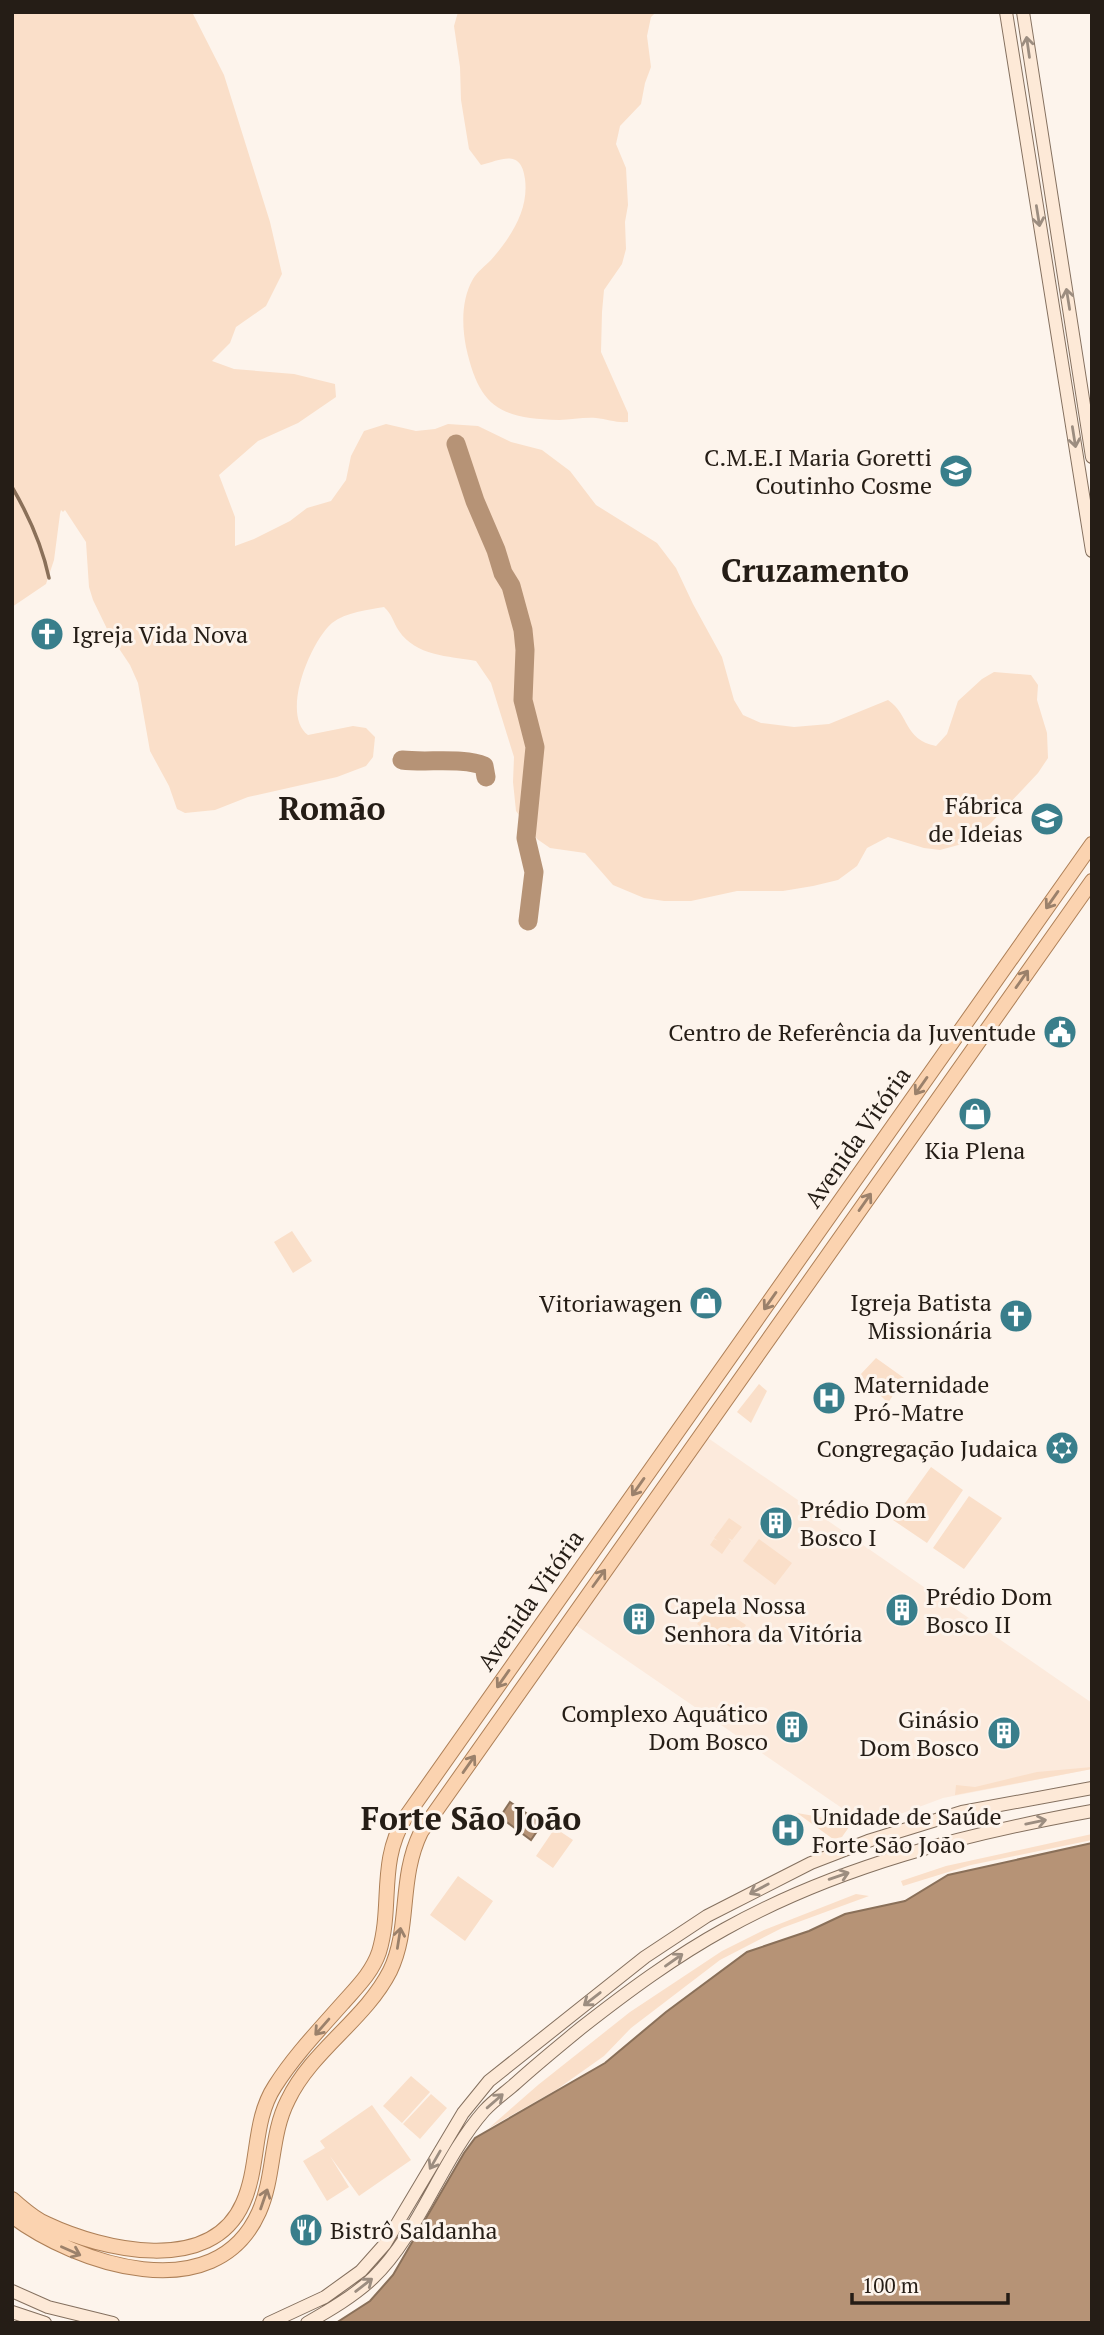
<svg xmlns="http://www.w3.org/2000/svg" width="1104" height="2335" viewBox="0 0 1104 2335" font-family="'PT Serif',serif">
<rect width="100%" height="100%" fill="#fdf4ec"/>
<!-- built -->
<path fill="#fceadc" d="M708,1438L1092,1703V1769L943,1798L868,1826L574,1624Z"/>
<!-- green -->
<path fill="#fadfc9" d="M12,12H192L224,75L270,222L282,274L266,306L236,327L230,343L212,361L234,369L294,374L335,384L336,397L298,423L258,441L219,475L235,517V546L254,539L290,521L307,508L331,501L346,480L351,456L364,431L386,424L416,431L435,429L448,424L478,426L511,442L542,450L570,471L596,505L657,543L676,568L693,604L722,657L734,700L743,715L761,723L794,727L829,724L888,700C910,715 903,739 936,746L947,734L958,701L982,679L994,672L1031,675L1038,685L1037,700L1047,733L1048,758L1038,773L990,824L962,844L940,850L924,848L888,837L867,848L857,866L838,880L813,886L783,891H737L691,901H664L644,898L613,885L585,853L550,848L537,839L516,811L513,782L514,757L491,683L476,661C448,656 416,656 399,631C393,622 392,614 384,607C368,610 346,612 332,623C311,641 280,714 308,735L353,726L366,728L375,737L373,757L366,766L337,777L248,797L215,810L185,813L177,809L169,786L150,751L138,683L130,665L110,635L93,600L89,587L86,542L65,510L63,512L61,510L60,514L54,560L46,584L12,607Z
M458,12H656L651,17L647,36L651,67L645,83L641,104L620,126L616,144L626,168L628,205L625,222L626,249L622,264L604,290L602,312L601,352L628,413V422C616,423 607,419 596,418C584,417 571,420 559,420C499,419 479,406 466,347C462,326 461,300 473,279C477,272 485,266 491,260C511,237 529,210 525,179C521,148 501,160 481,165L469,149L461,100L460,67L454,26Z
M292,1231L312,1261L293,1273L274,1242Z
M876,1358L904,1378L888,1403L860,1375Z
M759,1384L767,1391L751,1423L737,1412Z
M931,1467L963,1490L927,1543L893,1520Z
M969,1496L1002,1518L964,1569L933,1548Z
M729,1518L742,1527L732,1540L728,1538L731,1541L722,1554L710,1545L714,1539L718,1541L714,1538Z
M759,1539L792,1563L775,1585L743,1561Z
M713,1603L746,1625L730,1647L697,1624Z
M1092,1767V1769L955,1795L956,1785L975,1787L1037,1772Z
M797,1813L837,1820L849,1827L842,1837L833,1839Z
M555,1828L573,1840L553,1868L536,1856Z
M1092,1834V1840L971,1865L903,1886L901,1881L946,1866Z
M458,1876L493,1901L465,1941L430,1915Z
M856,1894L869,1896L782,1928L720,1960L631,2028L604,2056L556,2090L489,2128L538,2085L630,2012L722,1951L764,1930Z
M411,2076L430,2092L402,2123L383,2106Z
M431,2094L447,2108L420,2139L403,2124Z
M372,2105L411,2160L359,2196L330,2156L349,2187L327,2201L303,2161L325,2148L320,2141Z"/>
<!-- water -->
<path fill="#b69376" stroke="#8a7059" stroke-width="2" d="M510,1802L542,1824L531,1840L500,1817Z
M1092,1843V2323H336L370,2301L393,2275L464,2153L475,2138L605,2063L666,2012L747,1952L809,1931L845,1914L905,1901L948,1875Z"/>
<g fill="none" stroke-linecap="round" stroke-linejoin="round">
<!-- stream -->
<path stroke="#8a7059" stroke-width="3.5" d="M12,487C29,516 42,545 49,578"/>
<!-- river -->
<path stroke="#b69376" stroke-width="19" d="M456,444L475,501L496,550L503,573L511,586L523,630L525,650L523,700L535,747L526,838L534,872L528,921
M402,760C426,763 464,757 484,766L486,777"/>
<defs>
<path id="secondary" d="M1006,12L1092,551
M1023,12L1092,457
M12,2291L48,2307L113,2323
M12,2312L45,2323
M269,2323L325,2297L361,2271L385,2244L463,2113L489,2081L645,1957L707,1916L811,1863L868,1841L962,1812L1092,1788
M307,2323C330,2310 354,2296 373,2278C419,2234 441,2160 484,2111C494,2100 506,2092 516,2083C537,2064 559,2046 581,2028C627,1992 674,1957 725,1929C838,1866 965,1834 1092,1811"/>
<path id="primary" d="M12,2199C23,2208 34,2219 47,2224C102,2250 211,2276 243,2203C260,2165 252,2121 275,2086C294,2056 319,2030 342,2004C356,1988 372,1973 379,1952C393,1906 378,1862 405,1818L1092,844
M12,2216C76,2264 215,2311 259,2212C275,2176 270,2135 288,2100C312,2050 365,2020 390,1971C411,1928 398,1879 421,1832L1092,881"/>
</defs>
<!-- secondary casing -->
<use href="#secondary" stroke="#84705f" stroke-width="14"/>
<!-- primary casing -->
<use href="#primary" stroke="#ae8058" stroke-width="16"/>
<!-- secondary -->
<use href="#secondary" stroke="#fde9d7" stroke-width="12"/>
<!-- primary -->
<use href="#primary" stroke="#fbd3b0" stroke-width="14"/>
</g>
<!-- one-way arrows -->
<defs><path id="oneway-shaft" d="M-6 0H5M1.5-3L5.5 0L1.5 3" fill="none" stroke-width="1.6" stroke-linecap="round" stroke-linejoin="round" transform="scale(1.75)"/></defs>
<g stroke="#9c8d80">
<use href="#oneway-shaft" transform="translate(1028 47) rotate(-98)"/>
<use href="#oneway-shaft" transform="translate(1038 216) rotate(81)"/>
<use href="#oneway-shaft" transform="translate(1068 299) rotate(-99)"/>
<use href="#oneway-shaft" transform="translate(1074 437) rotate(81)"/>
<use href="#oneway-shaft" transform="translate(1036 1822) rotate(-12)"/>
<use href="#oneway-shaft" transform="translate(839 1876) rotate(-19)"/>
<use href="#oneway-shaft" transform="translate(759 1889) rotate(152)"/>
<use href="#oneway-shaft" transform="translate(674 1960) rotate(-35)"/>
<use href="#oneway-shaft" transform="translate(592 1999) rotate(142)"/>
<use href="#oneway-shaft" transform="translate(495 2101) rotate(-41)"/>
<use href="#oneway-shaft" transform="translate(435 2160) rotate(120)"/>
<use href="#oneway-shaft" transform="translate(364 2285) rotate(-38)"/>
</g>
<g stroke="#9b816b">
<use href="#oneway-shaft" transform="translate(1052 900) rotate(125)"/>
<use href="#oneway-shaft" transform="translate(1022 979) rotate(-55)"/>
<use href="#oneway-shaft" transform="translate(921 1086) rotate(125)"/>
<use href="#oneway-shaft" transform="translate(865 1202) rotate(-55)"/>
<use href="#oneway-shaft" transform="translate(770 1301) rotate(125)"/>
<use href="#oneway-shaft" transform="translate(638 1487) rotate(125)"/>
<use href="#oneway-shaft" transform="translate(599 1578) rotate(-54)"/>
<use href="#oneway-shaft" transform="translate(503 1679) rotate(125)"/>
<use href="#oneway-shaft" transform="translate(469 1764) rotate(-55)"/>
<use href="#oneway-shaft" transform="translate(399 1938) rotate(-81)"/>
<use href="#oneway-shaft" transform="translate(322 2027) rotate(131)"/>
<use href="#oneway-shaft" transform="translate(264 2199) rotate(-71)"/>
<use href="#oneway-shaft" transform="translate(71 2251) rotate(24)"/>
</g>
<!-- icons -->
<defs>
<symbol id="school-disc" viewBox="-11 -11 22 22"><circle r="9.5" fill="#397e8b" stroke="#fdf4ec"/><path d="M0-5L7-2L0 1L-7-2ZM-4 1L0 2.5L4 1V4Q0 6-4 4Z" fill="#fff"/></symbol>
<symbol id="church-disc" viewBox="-11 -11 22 22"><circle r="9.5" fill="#397e8b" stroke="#fdf4ec"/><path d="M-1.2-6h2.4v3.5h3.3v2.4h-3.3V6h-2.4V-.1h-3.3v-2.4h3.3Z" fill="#fff"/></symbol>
<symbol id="university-disc" viewBox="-11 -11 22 22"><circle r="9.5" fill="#397e8b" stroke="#fdf4ec"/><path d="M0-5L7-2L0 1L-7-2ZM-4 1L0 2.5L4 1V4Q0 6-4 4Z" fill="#fff"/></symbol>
<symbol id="civic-disc" viewBox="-11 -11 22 22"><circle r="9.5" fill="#397e8b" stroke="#fdf4ec"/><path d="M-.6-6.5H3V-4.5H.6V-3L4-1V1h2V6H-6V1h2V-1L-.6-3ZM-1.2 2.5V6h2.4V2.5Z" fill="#fff"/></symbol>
<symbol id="shop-disc" viewBox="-11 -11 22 22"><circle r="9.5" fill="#397e8b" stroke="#fdf4ec"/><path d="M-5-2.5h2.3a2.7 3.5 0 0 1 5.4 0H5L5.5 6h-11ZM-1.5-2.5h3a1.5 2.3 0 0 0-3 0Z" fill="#fff"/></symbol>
<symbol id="hospital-disc" viewBox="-11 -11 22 22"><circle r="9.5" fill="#397e8b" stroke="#fdf4ec"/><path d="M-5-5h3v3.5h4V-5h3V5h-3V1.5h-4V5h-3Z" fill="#fff"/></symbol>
<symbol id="synagogue-disc" viewBox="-11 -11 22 22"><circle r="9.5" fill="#397e8b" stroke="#fdf4ec"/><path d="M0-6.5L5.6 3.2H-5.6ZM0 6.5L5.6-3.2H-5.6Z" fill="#fff"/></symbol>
<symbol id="building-disc" viewBox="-11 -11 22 22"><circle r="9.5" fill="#397e8b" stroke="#fdf4ec"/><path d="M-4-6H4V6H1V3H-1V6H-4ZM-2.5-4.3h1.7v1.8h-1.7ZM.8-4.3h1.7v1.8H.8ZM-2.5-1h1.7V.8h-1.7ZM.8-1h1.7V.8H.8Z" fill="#fff"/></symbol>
<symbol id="restaurant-disc" viewBox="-11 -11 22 22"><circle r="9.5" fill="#397e8b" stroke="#fdf4ec"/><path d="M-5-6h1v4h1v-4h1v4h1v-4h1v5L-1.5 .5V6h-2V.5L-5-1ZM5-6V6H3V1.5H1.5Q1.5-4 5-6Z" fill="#fff"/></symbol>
</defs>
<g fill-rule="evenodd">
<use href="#school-disc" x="937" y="452" width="38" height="38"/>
<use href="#church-disc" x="28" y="615" width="38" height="38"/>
<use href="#university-disc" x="1028" y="800" width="38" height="38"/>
<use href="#civic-disc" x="1041" y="1013" width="38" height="38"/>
<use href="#shop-disc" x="956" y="1095" width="38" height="38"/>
<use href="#shop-disc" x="687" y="1284" width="38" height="38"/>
<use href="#church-disc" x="997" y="1297" width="38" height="38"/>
<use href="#hospital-disc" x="810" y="1379" width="38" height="38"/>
<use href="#synagogue-disc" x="1043" y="1429" width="38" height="38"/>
<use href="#building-disc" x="757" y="1504" width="38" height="38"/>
<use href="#building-disc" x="883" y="1591" width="38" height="38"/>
<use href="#building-disc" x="620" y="1600" width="38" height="38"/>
<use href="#building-disc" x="773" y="1708" width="38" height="38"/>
<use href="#building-disc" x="985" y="1714" width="38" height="38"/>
<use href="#hospital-disc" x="769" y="1811" width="38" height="38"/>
<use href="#restaurant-disc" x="287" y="2211" width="38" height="38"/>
</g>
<g text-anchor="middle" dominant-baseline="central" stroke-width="6" stroke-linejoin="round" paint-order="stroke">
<!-- poi labels -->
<g font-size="24" fill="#251d16" stroke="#fdf4ec" text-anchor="end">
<text x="932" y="457">C.M.E.I Maria Goretti<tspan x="932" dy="28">Coutinho Cosme</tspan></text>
<text x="72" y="634" text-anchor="start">Igreja Vida Nova</text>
<text x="1023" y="805">Fábrica<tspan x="1023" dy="28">de Ideias</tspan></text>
<text x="1036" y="1032">Centro de Referência da Juventude</text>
<text x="975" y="1150" text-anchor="middle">Kia Plena</text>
<text x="992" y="1302">Igreja Batista<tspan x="992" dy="28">Missionária</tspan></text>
<text x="682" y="1303">Vitoriawagen</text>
<text x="854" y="1384" text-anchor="start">Maternidade<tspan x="854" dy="28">Pró-Matre</tspan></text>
<text x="1038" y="1448">Congregação Judaica</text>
<text x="800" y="1509" text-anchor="start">Prédio Dom<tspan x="800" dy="28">Bosco I</tspan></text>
<text x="926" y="1596" text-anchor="start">Prédio Dom<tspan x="926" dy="28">Bosco II</tspan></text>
<text x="664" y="1605" text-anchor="start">Capela Nossa<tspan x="664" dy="28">Senhora da Vitória</tspan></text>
<text x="768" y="1713">Complexo Aquático<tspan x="768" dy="28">Dom Bosco</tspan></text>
<text x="979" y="1719">Ginásio<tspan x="979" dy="28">Dom Bosco</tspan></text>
<text x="812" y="1816" text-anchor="start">Unidade de Saúde<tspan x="812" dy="28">Forte São João</tspan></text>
<text x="330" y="2230" text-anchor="start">Bistrô Saldanha</text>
</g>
<!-- street labels -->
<g font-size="24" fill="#251d16" stroke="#fdf4ec">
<text transform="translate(857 1137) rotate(-55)">Avenida Vitória</text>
<text transform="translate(530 1600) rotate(-55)">Avenida Vitória</text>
</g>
<!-- district labels -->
<g font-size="32" font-weight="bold" fill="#251d16" stroke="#fdf4ec">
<text x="815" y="570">Cruzamento</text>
<text x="332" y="808">Romão</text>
<text x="471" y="1818">Forte São João</text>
</g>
</g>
<!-- border -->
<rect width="1104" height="2335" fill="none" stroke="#251d16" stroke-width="28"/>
<!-- scale -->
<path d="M852 2293v10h156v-10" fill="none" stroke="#251d16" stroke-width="3.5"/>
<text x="862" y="2293" font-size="21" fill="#251d16" stroke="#fdf4ec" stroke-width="5" paint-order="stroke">100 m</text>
</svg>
